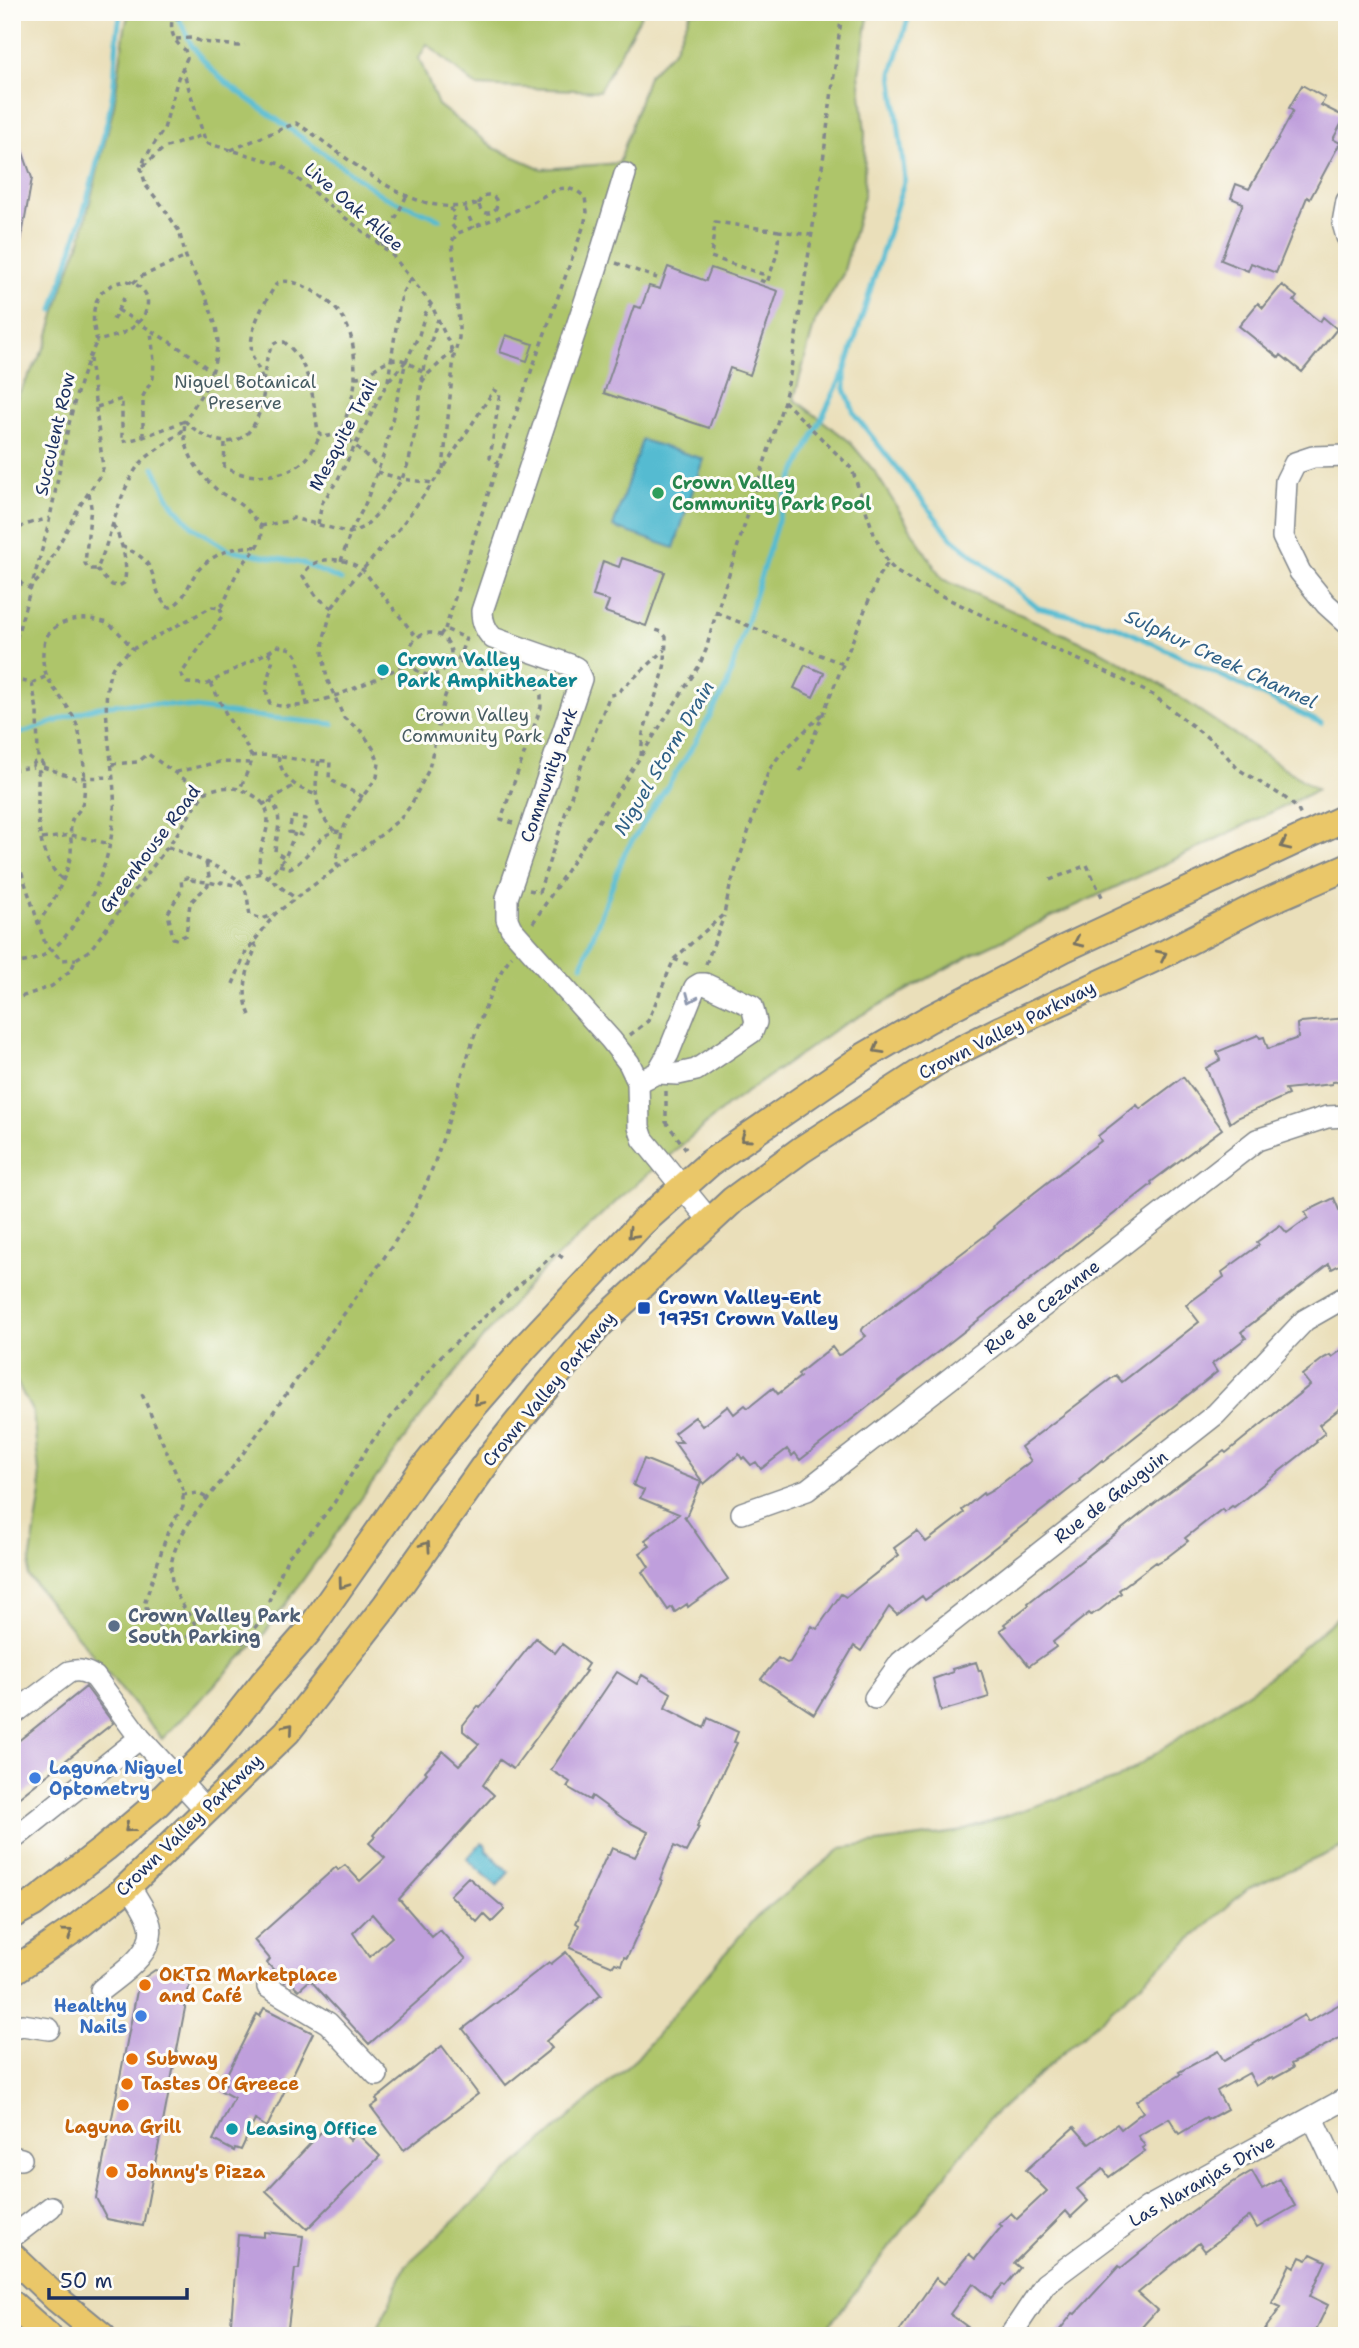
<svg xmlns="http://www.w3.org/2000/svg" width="1359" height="2348" viewBox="0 0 1359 2348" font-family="'Shantell Sans',sans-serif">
<rect width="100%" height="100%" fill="#fdfcf7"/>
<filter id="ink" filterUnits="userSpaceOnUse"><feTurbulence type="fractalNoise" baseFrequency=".0143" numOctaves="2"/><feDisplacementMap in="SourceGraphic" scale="14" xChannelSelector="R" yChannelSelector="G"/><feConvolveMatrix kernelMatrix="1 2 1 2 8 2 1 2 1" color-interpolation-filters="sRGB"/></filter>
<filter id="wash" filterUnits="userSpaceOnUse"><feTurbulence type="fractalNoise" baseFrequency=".00686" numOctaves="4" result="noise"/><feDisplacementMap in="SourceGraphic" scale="28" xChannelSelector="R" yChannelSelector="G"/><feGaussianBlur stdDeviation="1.57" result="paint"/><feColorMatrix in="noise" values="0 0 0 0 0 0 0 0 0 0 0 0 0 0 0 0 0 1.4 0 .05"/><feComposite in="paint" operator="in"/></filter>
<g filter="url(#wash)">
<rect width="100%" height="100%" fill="#eadfba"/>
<!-- green -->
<path fill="#aec56a" stroke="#647a64" stroke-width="2" d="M129,12H643L599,91L476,86L427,44L419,58L438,105L494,148L542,169L619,163L648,76L674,50L691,12H869L859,73L865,132L864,196L843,274L815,322L794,399L849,441L875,472L942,579L1101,651L1157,682L1317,790L1161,866L974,953L836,1029L727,1106L620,1198L536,1277L482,1339L410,1431L264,1634L162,1739L28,1576L41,1492L33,1413L12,1373V406L46,345L64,284L80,242L114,106L125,28Z
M1347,1609V1845L1247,1889L989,2119L821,2336H375L406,2265L507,2172L637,2058L754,1919L842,1848L956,1832L1117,1779L1263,1682Z"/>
<!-- water -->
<path fill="#54bbd1" stroke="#387598" stroke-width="2" d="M642,440L703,459L674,548L613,527Z
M481,1843L485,1844L487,1851L509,1872L497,1886L467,1859Z"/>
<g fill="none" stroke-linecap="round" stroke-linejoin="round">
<!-- stream -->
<path stroke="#54bbd1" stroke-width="5" d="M176,12L192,46L210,68L229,85L383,196L440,219
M910,12L892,73L905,179L845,371V389L855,415L951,537L1038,608L1116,626L1321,723
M53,310C75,240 98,170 112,98C117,69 114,41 121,12
M154,467L170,501L193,527L227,549L301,563L341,580
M12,735C49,728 81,706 120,704C160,702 198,708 237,714C269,718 301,721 333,724
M582,965L625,852L692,748L727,685L788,488L844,372"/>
</g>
<g id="blocks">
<!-- building -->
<path fill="#bf9fdc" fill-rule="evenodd" d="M1302,85L1325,98L1321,105L1345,117L1333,139L1340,143L1310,199L1307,197L1276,273L1251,263L1248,271L1221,260L1243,203L1231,198L1236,184L1249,189L1282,132L1293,111L1289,108Z
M14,128L32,178L20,247L12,246V129Z
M668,267L706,281L711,268L778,291L750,375L730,368L709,428L604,393L634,306L641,308L649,286L660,289Z
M1282,285L1297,297L1294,301L1320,322L1323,317L1337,329L1302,372L1281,355L1279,358L1239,326L1258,303L1263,308Z
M506,335L533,344L527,361L500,352Z
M622,558L665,572L646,626L605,612L609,601L593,596L603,561L619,567Z
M805,665L824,673L813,697L794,688Z
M1347,1018V1081L1332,1082V1084L1285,1089L1288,1095L1237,1118L1230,1123L1206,1068L1220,1060L1217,1052L1258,1035L1260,1038L1264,1037L1268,1049L1298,1038L1297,1024L1301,1022Z
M1183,1077L1222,1129L1151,1182L1152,1184L800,1460L795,1453L792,1456L787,1449L761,1469L756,1462L751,1465L744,1457L742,1459L739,1454L704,1484L674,1442H682L674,1433L695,1417L702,1426L728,1406L734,1414L745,1405L748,1408L773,1388L778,1394L800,1377L798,1374L832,1347L838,1355L842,1354L866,1336L861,1331L864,1327L995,1228L994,1227L997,1223L1034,1193L1101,1141L1098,1136L1137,1105L1140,1109Z
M1334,1198L1339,1210L1347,1207V1261L1332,1269L1329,1264L1241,1332L1246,1338L1212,1364L1217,1372L1103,1462L1102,1460L1079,1479L1080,1481L966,1570L925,1600L922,1596L897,1615L889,1607L861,1651L854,1646L814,1714L761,1679L778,1658L787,1663L790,1662L812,1626L817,1629L841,1594L846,1597L899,1555L894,1548L917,1531L926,1542L964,1513L962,1510L983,1493L984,1495L993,1490L1031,1461L1021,1447L1116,1375L1122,1382L1199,1322L1186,1305L1224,1277L1222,1272L1259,1245L1257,1242L1280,1225L1287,1233L1308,1218L1305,1212Z
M1347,1346V1403L1319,1425L1325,1433L1316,1440L1317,1442L1234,1507L1232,1506L1224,1512L1222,1509L1185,1538L1188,1541L1166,1558L1157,1563L1156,1562L1119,1590L1121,1593L1100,1610L1091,1615L1089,1613L1053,1642L1056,1647L1029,1666L1000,1630L1006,1626L1004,1624L1029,1605L1028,1603L1160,1499L1224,1451L1226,1453L1310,1385L1302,1375L1324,1358L1330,1355L1332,1357Z
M644,1459L701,1482L686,1517L684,1516L728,1579L692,1604L688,1607L687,1604L675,1612L672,1607L668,1610L642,1572L649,1567L640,1553L650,1546L645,1540L679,1514L640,1498L644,1490L633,1485Z
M536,1638L555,1653L562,1644L588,1664L584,1670L586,1671L513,1769L500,1760L483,1785L494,1795L399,1899L432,1937L440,1930L466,1959L369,2044L310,1980L299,1990L287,1979L285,1982L267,1963L270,1959L254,1940L336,1867L338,1870L345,1865L360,1881L385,1858L369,1843L375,1837L373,1835L427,1773L425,1771L443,1751L459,1765L479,1744L463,1731V1725L478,1706L480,1708ZM372,1914L392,1937L369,1957L353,1933Z
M976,1662L979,1671L981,1670L989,1697L941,1711L933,1679L953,1672L952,1669Z
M617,1672L637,1684L642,1675L671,1693L665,1708L704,1728L708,1718L738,1732L734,1742L737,1743L697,1826L699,1827L686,1852L674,1846L660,1879L662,1881L627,1958L624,1957L621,1965L615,1963L613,1966L570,1948L579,1925L576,1923L607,1855H609L612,1848L635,1857L648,1832L625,1820L592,1796L590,1800L567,1787L570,1782L551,1770Z
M86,1687L113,1723L12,1803V1746Z
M468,1877L503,1907L504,1910L492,1922L484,1914L477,1922L450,1895Z
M566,1952L601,1995L546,2041L552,2048L506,2085L463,2029L549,1962L551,1964Z
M155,1970L191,1977L143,2226L107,2219L96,2198L139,1981Z
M1347,2000V2034L1291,2064L1293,2068L1273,2079L1272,2077L1256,2086L1249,2073L1217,2091L1227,2109L1207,2120L1206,2118L1179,2134L1169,2118L1138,2136L1145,2146L1142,2148L1145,2151L1109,2177L1103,2169L1077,2189L1088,2201L1071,2217L1066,2211L1014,2263L1020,2268L1005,2286L1003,2284L991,2298L973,2283L950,2314L980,2336H896L936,2278L944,2284L969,2254L975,2259L1002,2226L999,2224L1011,2213L1017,2219L1047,2191L1026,2170L1074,2127L1089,2144L1117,2124L1121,2129L1143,2112L1136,2101L1181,2074L1179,2072L1218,2051L1224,2061L1304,2015L1308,2022Z
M264,2008L313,2033L267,2127L255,2120L241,2150L235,2148L234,2151L213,2140L234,2098L221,2091L226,2084L223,2082L257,2014L260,2016Z
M442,2046L478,2094L404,2150L371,2107L378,2102L376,2099Z
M333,2124L350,2140L357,2133L380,2156L307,2229L266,2191L325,2128L327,2130Z
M1252,2171L1262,2189L1280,2179L1295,2206L1257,2228L1250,2216L1205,2251L1199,2243L1138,2293L1157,2310L1134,2336H1055L1073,2313L1075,2314L1119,2266L1121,2268L1184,2217L1227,2186Z
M264,2232L303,2236L299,2269H295L287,2336H230L238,2235L264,2237Z
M1311,2254L1326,2261L1310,2296L1328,2305L1313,2336H1260L1281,2307L1272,2303L1290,2264L1295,2267L1300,2257L1307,2260Z"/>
</g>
</g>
<g filter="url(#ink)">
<use href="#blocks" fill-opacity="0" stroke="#82878c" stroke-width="2"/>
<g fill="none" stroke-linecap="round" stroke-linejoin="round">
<defs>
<path id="minor" d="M625,174L596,269L482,611C482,622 485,630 493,638L570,665L576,668L581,679L507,898V919L511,928L611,1040L629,1063L638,1082L639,1127L643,1139L710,1221
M1347,201L1343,223L1347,237
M1347,456L1313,457L1295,463L1286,481L1283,537L1300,572L1326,604L1347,623
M638,1082L657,1073L678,1074L696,1070L752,1032L756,1022L752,1006L705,984H700L695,987L668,1054L657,1073
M742,1513L807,1490L1257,1140L1327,1117L1347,1116
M875,1698L901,1662L1216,1414L1305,1320L1347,1296
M12,1715L69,1672C80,1669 86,1672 95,1677L140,1738L206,1810
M12,1840L140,1738
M268,1987L328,2023L377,2075
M101,1990C119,1975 156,1953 150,1925C147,1911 136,1898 129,1885
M12,2028L22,2025L49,2029
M1313,2118L1347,2191
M12,2157L21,2159
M12,2237L51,2207
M1010,2336L1045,2284L1147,2208L1347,2098"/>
<path id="major" d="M12,1915L34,1903L105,1848L157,1804L208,1752L263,1683L308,1632L419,1474L472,1408L526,1346L642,1223L710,1163L865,1056L927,1020L1063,949L1347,817
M12,1972L73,1930L123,1891L287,1732L386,1605L494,1452L538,1397L600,1324L733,1200L801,1150L938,1061L1002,1029L1164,954L1255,907L1347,867
M12,2256L57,2299L102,2336
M12,2304L48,2336"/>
</defs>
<!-- minor casing -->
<use href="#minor" stroke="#82878c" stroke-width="24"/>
<!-- major casing -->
<use href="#major" stroke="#82878c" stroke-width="30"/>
<!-- path -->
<path stroke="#82878c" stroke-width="3.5" stroke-dasharray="5 5" stroke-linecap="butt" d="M309,12C265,25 215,6 172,20C170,33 175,43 185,50L187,58L178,78L164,129L145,158L141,168L146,186L161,204L179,231L186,257L206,297L216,326L218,341L214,366L209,382L185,421C212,447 247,454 260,410C262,402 265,392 263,384C261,365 248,362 252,337C255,317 267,299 277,283C290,278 301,285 313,291C351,313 355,340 355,379C355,394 345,417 342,433
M176,39L192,38L202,42L238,46L245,45
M182,67L206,143L280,164L330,206L382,246L393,256L431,304L454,354
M231,150L296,123C349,155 411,223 479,203
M143,166L164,148L203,135
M479 204a9 9 0 1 1 18 0a9 9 0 1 1-18 0Z
M450,208L455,214L451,224L458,233
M465,208L474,228
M779,231L715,222L711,257L762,274L760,280L767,283L777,254L779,231L811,235
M382,246L407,195
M616,263L657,278
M127,281C157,289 151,317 129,330C119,336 108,338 97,341C89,312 93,285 127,281Z
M133,283L140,277L186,257
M118,310L189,354L212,372
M113,320L124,298
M355,377C371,378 383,355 402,360C411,363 418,370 427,375
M389,380L406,361
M263,382L267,358L272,345L277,342H284C312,364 313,400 318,432L324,437L342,433
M422,382L427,375L453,351
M784,401L852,469L874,534L888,563L897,572L917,584L1042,644L1105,671L1153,695L1217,745L1238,769L1284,797L1297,808L1301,816
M97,407L122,399V442L143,437L185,421C181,447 196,471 215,488C223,496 234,499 242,506C249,512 255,519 261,526C266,548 245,556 237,573C230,585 229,596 220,608
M342,433L378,467
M143,437V396L153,378L154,361L151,331
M225,443L224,466C243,481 285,478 303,462C312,455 315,444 321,434
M443,469L454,356L459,338V322L452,241L458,233L517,210L557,189L567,188L577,191L585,197L587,212L584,225L498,463L445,629
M377,472L402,479L433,483
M89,493L91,507L85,563L88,569H97C111,538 116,502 134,472C144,454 169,444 184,429
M318,524L322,503L337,481L388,381L399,308L403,292L411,278
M261,526L288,521L293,518L350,533L364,527L379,512L402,479L409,461L417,423L424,364L438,319
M121,546C165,564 145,581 167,607H171C184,601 187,587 194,576C207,555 235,545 259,547
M341,561L351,531L364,507L384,454L406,361L419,335L425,314L431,304
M97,569L105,579L112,585L119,586L124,583C129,566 122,540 113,525
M35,583L42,576L79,507L101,474L103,468L90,359
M32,589C26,587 21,585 18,579C15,571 11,536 18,529C25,523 41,521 50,518
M220,608L223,615L181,674L187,683L207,684L268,652L273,658C270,675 262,686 270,703C302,719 380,676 411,662
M332,608L317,597L303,576C313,553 346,557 363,570L417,638
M717,613L843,664
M409 654a21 21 0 1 1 42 0a21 21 0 1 1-42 0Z
M440,635L445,629L466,638
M268,652L278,646L292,649L297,656L307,704
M12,658C22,610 40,565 50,517C63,458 70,395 97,341
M450,659L536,686L541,695V707L501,819L513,823
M12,679L32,683L47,676
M32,683L37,710L38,760
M211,683L228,718L245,743L251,756V763L240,789
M251,756C272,753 292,760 313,761C320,761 324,760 330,762L329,779L363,797
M278,756C282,779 296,788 317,795
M641,756L643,733L662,677L665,663L666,637L662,632L653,629
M33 766a5 5 0 1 1 10 0a5 5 0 1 1-10 0Z
M319,761C314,788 313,811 335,831
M112,764L138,762L148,754L204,793
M43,767L76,778L114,777
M12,770L33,767
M38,770C39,806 32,852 62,879
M800,771L879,575L888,563
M176,772L219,762L249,763
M268,801L273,803C284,820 276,834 275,852L285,858
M262,805L295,785
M292,817L306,819L302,835L289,832Z
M42,839L71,835L110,844
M12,844L46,946L62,960L76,959
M168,847C184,853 232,871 242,884C248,892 248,906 250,915L262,919L273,915
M206,863L209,876L208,885L190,903L186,935L177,939L173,938L168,913L182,889L181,879L187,878L190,882L192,880C201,882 209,881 219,885L221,882L234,885L248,876L261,873
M279,865L290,868C309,859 315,837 335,831L341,832
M338,867L336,860L342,832L350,814L377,777L379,763L373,748L362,732L344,718L327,679L323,654L324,638L332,608L346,588L399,529L443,469L494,390L500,393L490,458L498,463
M267,878L285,858L295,833
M1050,880L1087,865L1103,899
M529,890L539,892L582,764L610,695L616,694L665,650
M533,923L699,666L706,650L713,624L784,401L790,375L823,161L842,12
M37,924C52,905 68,876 71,852C72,842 69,830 72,820C74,815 79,812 81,807C89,791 82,738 76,722C64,694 37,682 44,645C48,619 86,614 106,623C117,628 125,640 133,649
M674,959L692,966
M12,963C41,963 58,948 73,926C98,892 112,853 114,811C117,773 96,698 113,667C117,660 126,654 133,649L212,607L220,608
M706,964L724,916
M233,984L246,952L275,914L382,834L401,818L411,805L429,769L444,699L466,638L468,637
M12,1000L52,986L71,970L76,959L90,950L175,837L204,793C216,787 230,786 242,790C292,809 253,843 260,871L295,898
M250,1015C240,993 247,968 256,947L253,941
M630,1035L648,1021L674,959L724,914L730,887L769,770L779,756L822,714
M666,1091V1122L686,1149
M142,1394L183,1490V1507L169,1528L144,1605L168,1639L178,1643L199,1629
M182,1495L198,1493L208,1499
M206,1642C192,1614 163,1591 173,1556C184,1519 216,1491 238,1460C274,1412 309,1362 344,1314C367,1281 393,1248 412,1213C446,1150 457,1079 483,1013C491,994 498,972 512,956
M242,1644L260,1621L288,1557L309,1535L334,1503L368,1447L383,1427L441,1356L554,1254L556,1253L566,1260"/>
<!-- minor -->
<use href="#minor" stroke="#fff" stroke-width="21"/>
<!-- major -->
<use href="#major" stroke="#eac769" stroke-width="26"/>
</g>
<!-- one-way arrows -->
<defs><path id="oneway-chevron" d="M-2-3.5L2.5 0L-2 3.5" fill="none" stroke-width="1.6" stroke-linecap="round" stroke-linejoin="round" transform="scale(1.75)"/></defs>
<g stroke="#787363">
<use href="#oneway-chevron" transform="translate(1285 845) rotate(155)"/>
<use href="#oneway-chevron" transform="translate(1078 942) rotate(155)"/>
<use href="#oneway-chevron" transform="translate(1162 955) rotate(-26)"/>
<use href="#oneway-chevron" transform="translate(878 1049) rotate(150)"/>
<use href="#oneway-chevron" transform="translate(745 1138) rotate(145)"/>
<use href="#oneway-chevron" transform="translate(632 1234) rotate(134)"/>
<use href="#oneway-chevron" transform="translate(478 1401) rotate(131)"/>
<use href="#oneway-chevron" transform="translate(426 1546) rotate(-56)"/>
<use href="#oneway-chevron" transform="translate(343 1584) rotate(126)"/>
<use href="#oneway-chevron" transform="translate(289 1728) rotate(-49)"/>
<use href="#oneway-chevron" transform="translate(129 1828) rotate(139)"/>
<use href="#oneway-chevron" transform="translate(68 1933) rotate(-36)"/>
</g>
<use stroke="#8d97ae" href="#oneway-chevron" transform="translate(691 998) rotate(113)"/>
</g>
<!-- markers -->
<circle fill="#2e9e5b" stroke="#fdfcf7" stroke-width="2.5" cx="658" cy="493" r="7"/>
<g fill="#0f9aa8" stroke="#fdfcf7" stroke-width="2.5">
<circle cx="383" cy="670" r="7"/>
<circle cx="232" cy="2129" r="7"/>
</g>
<rect fill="#1a4fb4" stroke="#fdfcf7" stroke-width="2.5" x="637" y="1301" width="14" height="14" rx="3.5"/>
<circle fill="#5c6f8a" stroke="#fdfcf7" stroke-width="2.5" cx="114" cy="1626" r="7"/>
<g fill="#3f7fe0" stroke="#fdfcf7" stroke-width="2.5">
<circle cx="35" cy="1778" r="7"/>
<circle cx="141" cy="2016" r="7"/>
</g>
<g fill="#e8710a" stroke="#fdfcf7" stroke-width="2.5">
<circle cx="145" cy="1985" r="7"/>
<circle cx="132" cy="2059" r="7"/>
<circle cx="127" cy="2084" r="7"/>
<circle cx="123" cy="2105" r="7"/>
<circle cx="112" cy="2172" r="7"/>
</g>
<g text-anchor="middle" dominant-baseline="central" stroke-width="6" stroke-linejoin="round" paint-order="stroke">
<!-- street labels -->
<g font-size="18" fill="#1b2f5e" stroke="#fdfcf7">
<text transform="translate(354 207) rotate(41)">Live Oak Allee</text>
<text transform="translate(55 434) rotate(-77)">Succulent Row</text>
<text transform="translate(343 435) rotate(-62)">Mesquite Trail</text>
<text transform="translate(549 775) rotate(-71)">Community Park</text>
<text transform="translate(150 849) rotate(-53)">Greenhouse Road</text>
<text transform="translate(1007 1030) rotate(-27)">Crown Valley Parkway</text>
<text transform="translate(1042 1307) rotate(-38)">Rue de Cezanne</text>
<text transform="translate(549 1389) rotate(-50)">Crown Valley Parkway</text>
<text transform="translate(1111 1497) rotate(-38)">Rue de Gauguin</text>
<text transform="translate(189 1825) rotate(-44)">Crown Valley Parkway</text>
<text transform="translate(1202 2181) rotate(-30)">Las Naranjas Drive</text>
</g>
<!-- park labels -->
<g font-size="18" fill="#475c62" stroke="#fdfcf7">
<text x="245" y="382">Niguel Botanical<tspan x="245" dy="21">Preserve</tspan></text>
<text x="472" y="715">Crown Valley<tspan x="472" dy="21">Community Park</tspan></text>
</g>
<!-- leisure labels -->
<g font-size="18" font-weight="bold" fill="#27864d" stroke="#fdfcf7" text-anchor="start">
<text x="672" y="483">Crown Valley<tspan x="672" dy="21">Community Park Pool</tspan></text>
</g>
<!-- culture labels -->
<g font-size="18" font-weight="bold" fill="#0d838f" stroke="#fdfcf7" text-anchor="start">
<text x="397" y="660">Crown Valley<tspan x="397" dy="21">Park Amphitheater</tspan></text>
<text x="246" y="2129">Leasing Office</text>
</g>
<!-- transit labels -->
<g font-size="18" font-weight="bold" fill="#164399" stroke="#fdfcf7" text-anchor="start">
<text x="658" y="1298">Crown Valley-Ent<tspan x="658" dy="21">19751 Crown Valley</tspan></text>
</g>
<!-- service labels -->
<g font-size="18" font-weight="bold" fill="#4e5e75" stroke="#fdfcf7" text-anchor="start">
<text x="128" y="1616">Crown Valley Park<tspan x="128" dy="21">South Parking</tspan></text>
</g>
<!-- shop labels -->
<g font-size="18" font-weight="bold" fill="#366cbe" stroke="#fdfcf7" text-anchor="start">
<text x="49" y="1768">Laguna Niguel<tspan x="49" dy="21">Optometry</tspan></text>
<text x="127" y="2006" text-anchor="end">Healthy<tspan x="127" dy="21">Nails</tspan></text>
</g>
<!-- food labels -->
<g font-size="18" font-weight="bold" fill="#c56008" stroke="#fdfcf7" text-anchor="start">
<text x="159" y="1975">OKTΩ Marketplace<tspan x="159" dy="21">and Café</tspan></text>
<text x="146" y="2059">Subway</text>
<text x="141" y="2084">Tastes Of Greece</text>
<text x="123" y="2127" text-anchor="middle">Laguna Grill</text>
<text x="126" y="2172">Johnny's Pizza</text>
</g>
<!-- water labels -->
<g font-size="19" font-style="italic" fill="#2f6086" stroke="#fdfcf7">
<text transform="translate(1221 659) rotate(25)">Sulphur Creek Channel</text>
<text transform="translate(664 758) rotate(-59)">Niguel Storm Drain</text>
</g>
</g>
<!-- margin -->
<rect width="1359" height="2348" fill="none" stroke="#fdfcf7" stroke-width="42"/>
<!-- scale -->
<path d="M49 2288v10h138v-10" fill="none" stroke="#1b2f5e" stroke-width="3.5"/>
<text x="60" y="2288" font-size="21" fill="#1b2f5e" stroke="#fdfcf7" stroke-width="5" paint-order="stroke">50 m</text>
</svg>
